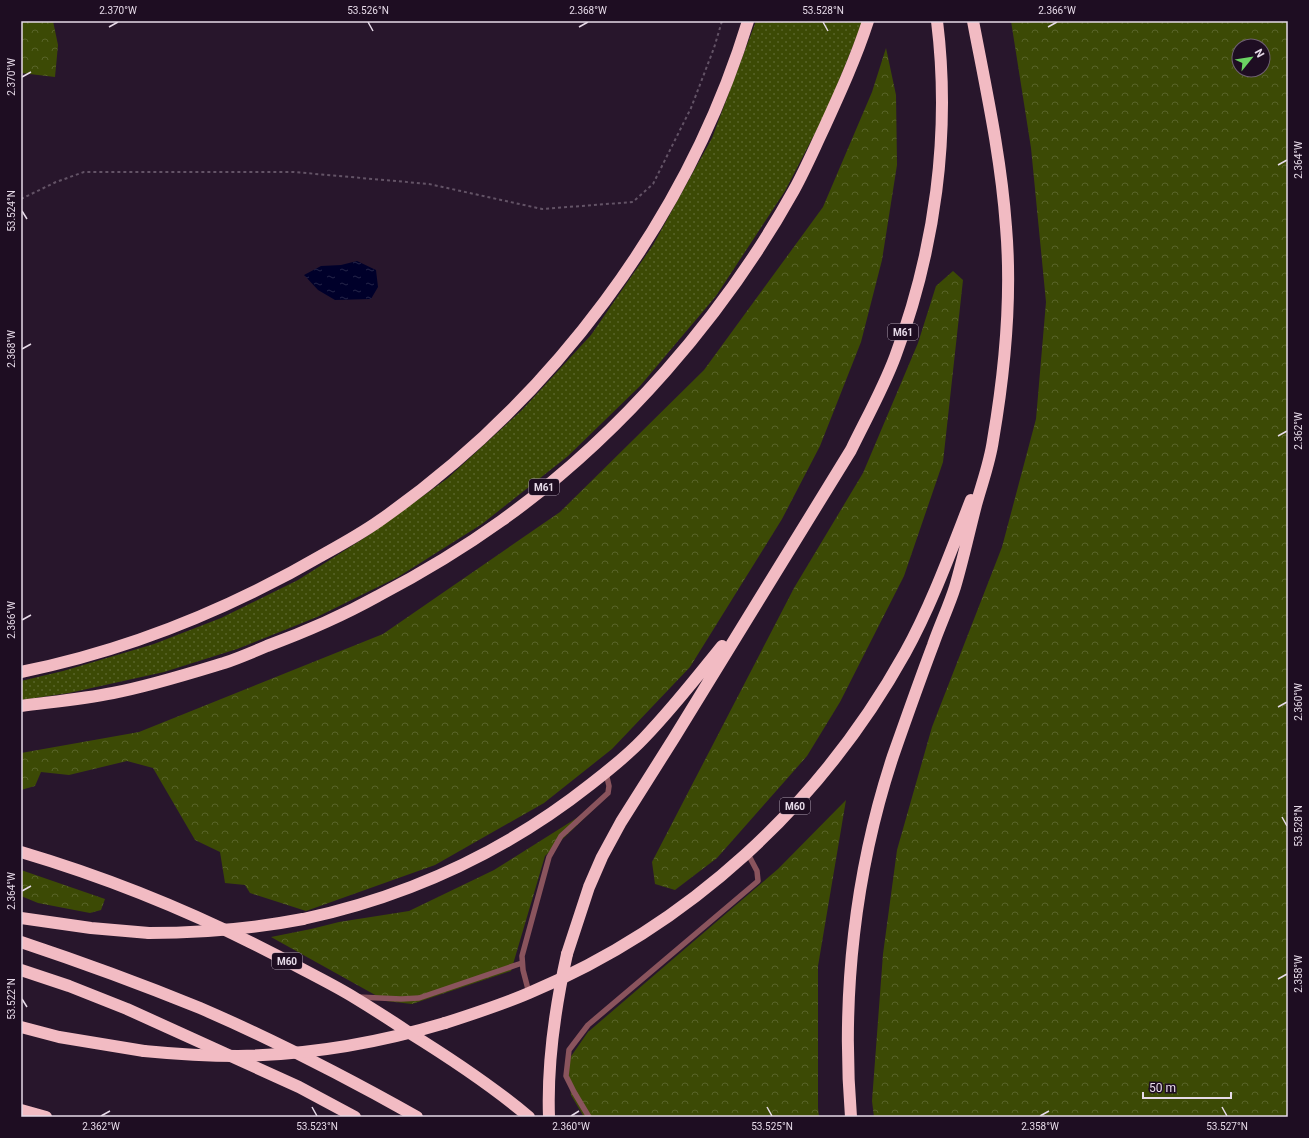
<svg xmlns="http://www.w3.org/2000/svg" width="1309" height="1138" viewBox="0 0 1309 1138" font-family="Roboto,sans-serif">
<defs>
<pattern id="grass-dots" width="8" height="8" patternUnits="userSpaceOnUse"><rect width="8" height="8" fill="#3c4a05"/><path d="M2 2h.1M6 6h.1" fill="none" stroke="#586429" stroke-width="1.8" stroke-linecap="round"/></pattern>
<pattern id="forest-crowns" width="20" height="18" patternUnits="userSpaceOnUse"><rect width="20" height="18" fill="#3c4a05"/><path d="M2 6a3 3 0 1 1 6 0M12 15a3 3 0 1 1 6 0" fill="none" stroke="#586429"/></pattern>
<pattern id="water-ripples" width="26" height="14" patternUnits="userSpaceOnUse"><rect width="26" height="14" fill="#00002a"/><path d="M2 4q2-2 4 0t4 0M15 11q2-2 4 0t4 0" fill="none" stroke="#252549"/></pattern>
</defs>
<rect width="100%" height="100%" fill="#28162c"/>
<!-- grass -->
<path fill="url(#grass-dots)" d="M756,21H863L827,110L785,191L716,296L640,386L568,456L482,524L398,577L317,617L237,649L164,672L69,693L21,700V681L63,671L154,644L221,618L298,580L369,535L448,478L522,410L591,335L653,245L712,138Z"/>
<!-- forest -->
<path fill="url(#forest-crowns)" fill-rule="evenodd" d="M21,21H53L58,45L55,77L21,73Z
M1011,21H1288V1117H874L872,1101L883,954L897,850L932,727L1002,547L1036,419L1046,302L1031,148ZM1239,46H1263V70H1239Z
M886,48L896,95L897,165L882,260L861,342L820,446L782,519L690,667L612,749L544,803L435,865L306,911L250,893L245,885L225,883L220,852L195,840L153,768L127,761L69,775L41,772L35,786L21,790V753L139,732L383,634L560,512L704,370L823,207L872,92Z
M953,271L963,280L943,462L904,576L840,702L807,756L717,858L675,890L655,884L652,862L794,588L863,473L918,343L936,286Z
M846,800L818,966V1108L819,1117H584L571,1095L567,1062L588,1032L778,869Z
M599,804L545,856L511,971L412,1004L386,1001L271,937L311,929L339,922L409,911L494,870Z
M21,870L105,899L101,910L90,913L38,903L21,896Z"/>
<!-- water -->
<path fill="url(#water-ripples)" d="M357,261L376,270L378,287L371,299L335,300L318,290L304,275L321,266L341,265Z"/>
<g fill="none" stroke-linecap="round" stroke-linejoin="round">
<!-- path -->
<path stroke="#635366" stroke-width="2" stroke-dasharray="3 3" stroke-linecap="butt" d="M21,199L56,182L84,172H294L429,184L542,209L633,202L653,184L691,108L714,48L722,21"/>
<!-- service -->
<path stroke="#8a545d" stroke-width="5.5" d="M529,993L523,970L522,956L549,857L561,836L608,793L609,786L606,773
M358,997L401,999L419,998L522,963
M589,1117L574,1092L566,1076L569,1050L588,1025L758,881L757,871L748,854"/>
<!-- motorway -->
<path stroke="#f2bbc3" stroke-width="12" d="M21,672C130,650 230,609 326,553C344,543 362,533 379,521C550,402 687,221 748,21
M21,706C51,702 83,699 113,693C150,686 188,674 224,663C239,658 253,652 267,646C305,632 342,616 378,596C420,574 462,549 501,521C619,437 724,316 794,190C805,170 814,149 824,128C840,93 856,58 868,21
M21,852C119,881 214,921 304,970C321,979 339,988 355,998C373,1009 391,1020 408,1032C450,1058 491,1085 529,1117
M21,918L91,928L149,933
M303,919C410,896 505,852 591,784C609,770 628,755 644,738C672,709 697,677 722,646
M21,942C81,962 141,984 200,1008C274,1040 346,1077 417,1117
M567,954L589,887L602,857L621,822L674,738L851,450C866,419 883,389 895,357C935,250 951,134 937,21
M21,970L69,986L127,1009L299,1087L355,1117
M445,1023C473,1014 501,1005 529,993C689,926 821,804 905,653C932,604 951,551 971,500
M21,1027L59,1037L144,1051
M21,1110L46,1117
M851,1117C841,996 855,871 893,756C906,719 919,682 933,645C940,625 949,606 955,587C963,560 969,532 976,505C982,483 990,462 993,440C1005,370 1012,297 1006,227C1001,157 986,89 973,21"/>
<!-- motorway-bridge -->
<path stroke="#f2bbc3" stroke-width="12" d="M149,933C202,933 251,929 303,919
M144,1051C175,1054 206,1056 238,1056C308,1055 378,1043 445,1023
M549,1117C547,1062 555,1008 567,954"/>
</g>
<!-- ticks -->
<path fill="none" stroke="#e6dae8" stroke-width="1.5" d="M368,22L373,31M823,22L828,31M109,27L118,22M579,27L588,22M1048,27L1057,22M22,77L31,72M1278,165L1287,160M22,211L27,219M22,349L31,344M1278,436L1287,431M22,620L31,615M1278,707L1287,702M1282,817L1287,826M22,891L31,886M1278,979L1287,974M22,999L27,1007M312,1107L317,1116M767,1107L772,1116M1222,1107L1227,1116M101,1116L110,1111M571,1116L579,1111M1040,1116L1049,1111"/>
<g text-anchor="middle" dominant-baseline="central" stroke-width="3" stroke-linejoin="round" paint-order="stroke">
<!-- shield labels -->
<g fill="#1e0d22" stroke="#aa9cad" stroke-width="1">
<rect x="888" y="324" width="30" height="16" rx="3"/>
<rect x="529" y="479" width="30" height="16" rx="3"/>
<rect x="780" y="798" width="30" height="16" rx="3"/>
<rect x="272" y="953" width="30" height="16" rx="3"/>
</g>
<g font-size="10" font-weight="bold" fill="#e6dae8">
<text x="903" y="332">M61</text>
<text x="544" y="487">M61</text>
<text x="795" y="806">M60</text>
<text x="287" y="961">M60</text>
</g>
</g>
<!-- border -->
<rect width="1309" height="1138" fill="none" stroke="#1e0d22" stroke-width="44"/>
<!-- north arrow -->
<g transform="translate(1251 58) rotate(60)"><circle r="19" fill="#1e0d22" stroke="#6e5f71"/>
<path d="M0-3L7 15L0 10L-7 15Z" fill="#6bd363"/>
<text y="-6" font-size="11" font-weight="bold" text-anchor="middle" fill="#e6dae8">N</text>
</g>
<!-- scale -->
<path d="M1143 1092v6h88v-6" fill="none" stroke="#e6dae8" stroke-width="2"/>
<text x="1149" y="1092" font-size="12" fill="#e6dae8" stroke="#1e0d22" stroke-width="3" paint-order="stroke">50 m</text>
<rect x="22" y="22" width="1265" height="1094" fill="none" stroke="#e6dae8" stroke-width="1.5"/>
<g font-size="10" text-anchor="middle" fill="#e6dae8">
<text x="118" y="14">2.370°W</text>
<text x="368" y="14">53.526°N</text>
<text x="588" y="14">2.368°W</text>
<text x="823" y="14">53.528°N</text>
<text x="1057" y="14">2.366°W</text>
<text transform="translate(11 77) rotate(-90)" y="4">2.370°W</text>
<text transform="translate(1298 160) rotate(-90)" y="4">2.364°W</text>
<text transform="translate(11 211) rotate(-90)" y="4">53.524°N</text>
<text transform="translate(11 349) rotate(-90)" y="4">2.368°W</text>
<text transform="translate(1298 431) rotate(-90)" y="4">2.362°W</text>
<text transform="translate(11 620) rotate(-90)" y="4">2.366°W</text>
<text transform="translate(1298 702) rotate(-90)" y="4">2.360°W</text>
<text transform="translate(1298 826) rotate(-90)" y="4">53.528°N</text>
<text transform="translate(11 891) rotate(-90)" y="4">2.364°W</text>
<text transform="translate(1298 974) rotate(-90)" y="4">2.358°W</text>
<text transform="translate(11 999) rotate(-90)" y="4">53.522°N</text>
<text x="101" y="1130">2.362°W</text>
<text x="317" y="1130">53.523°N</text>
<text x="571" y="1130">2.360°W</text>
<text x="772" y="1130">53.525°N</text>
<text x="1040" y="1130">2.358°W</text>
<text x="1227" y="1130">53.527°N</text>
</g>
</svg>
